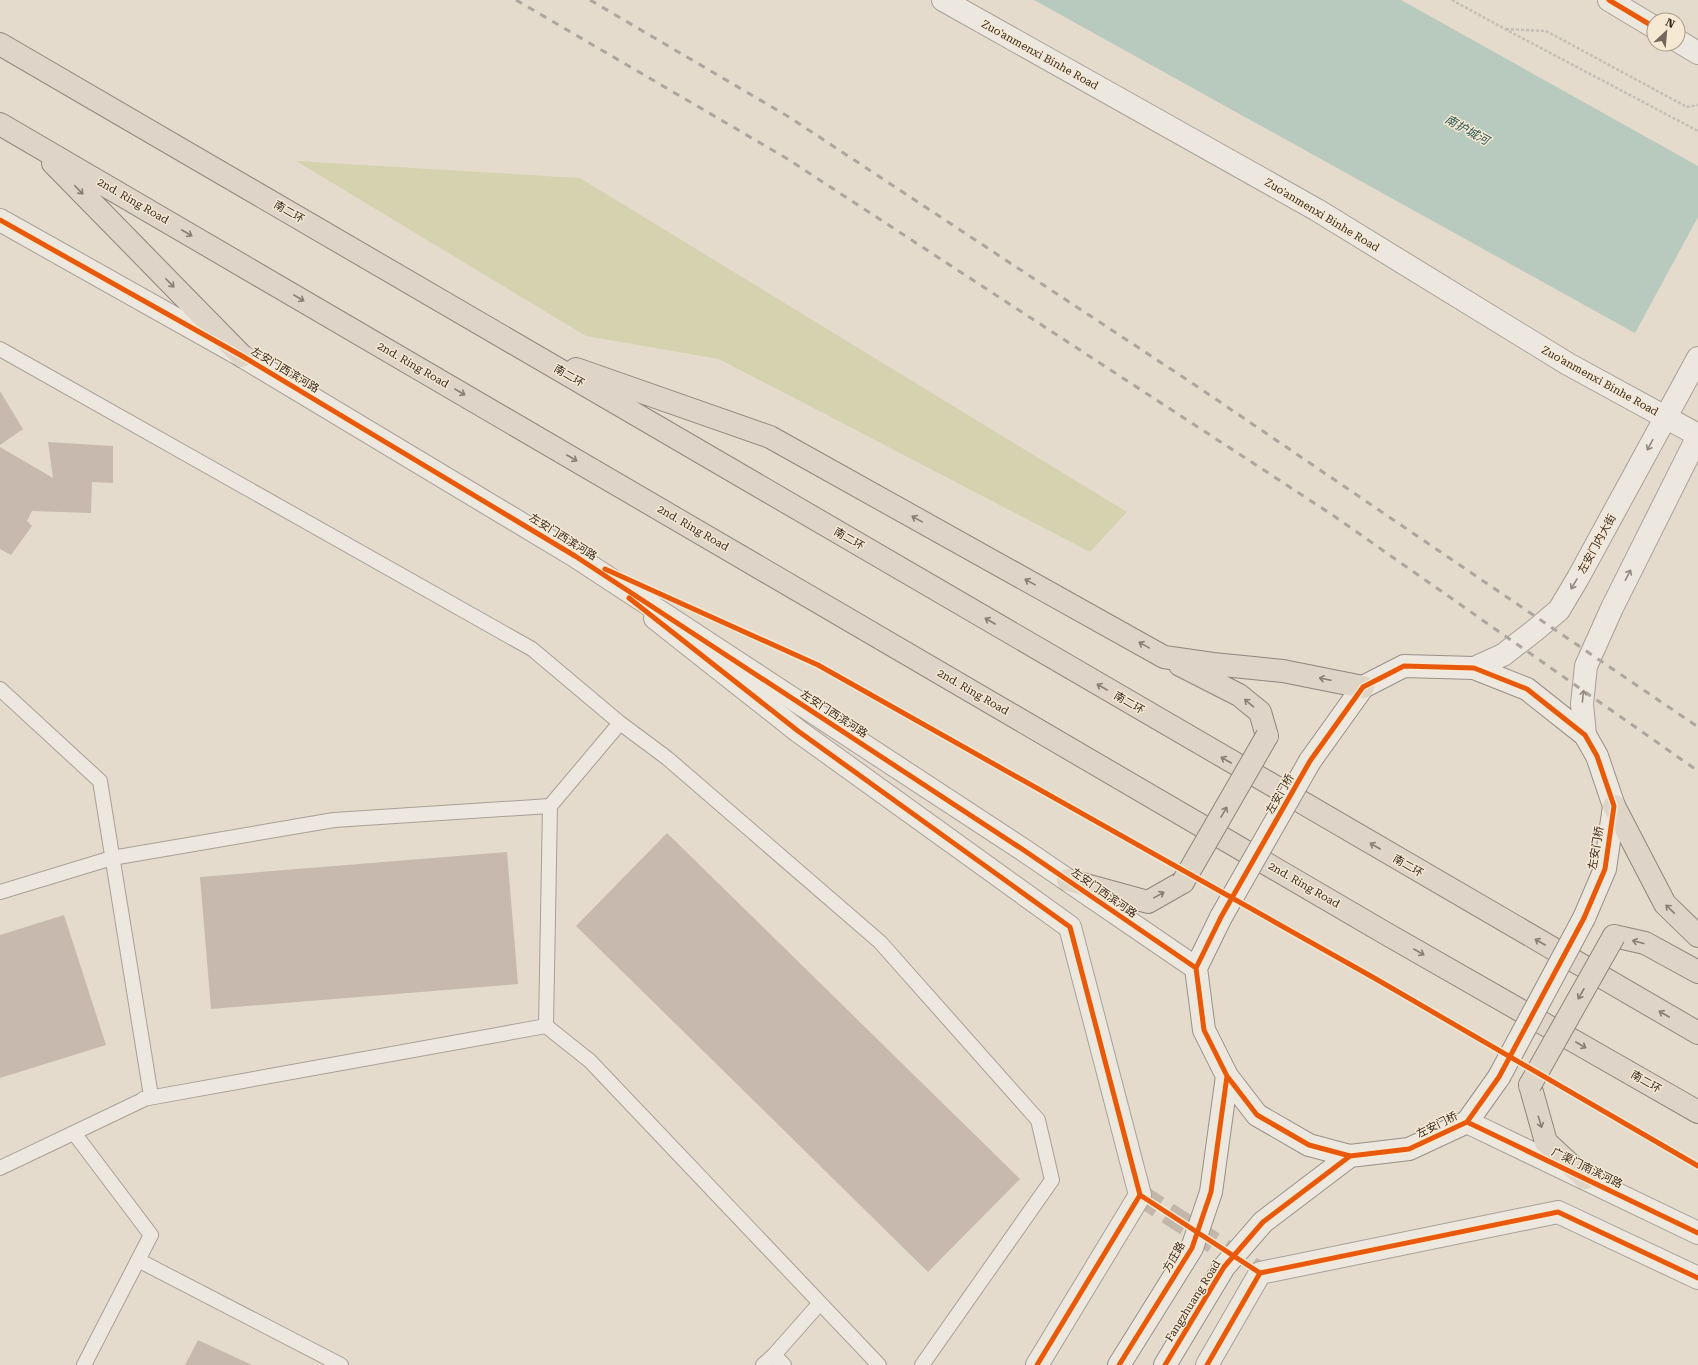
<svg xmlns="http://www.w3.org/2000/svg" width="1698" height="1365" viewBox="0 0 1698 1365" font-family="'Roboto Serif','Noto Sans SC',serif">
<rect width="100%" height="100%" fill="#e4dbcd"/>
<!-- green -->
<path fill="#d5d3af" d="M296,161L580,178L1127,512L1090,552L719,359L586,336Z"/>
<!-- water -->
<path fill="#b8c9be" d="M1034,0H1401L1698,166V368Z"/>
<!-- pier -->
<path fill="#e4dbcd" d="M1698,217V370L1634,335Z"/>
<!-- building -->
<path fill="#c8b9ae" d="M0,391L23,429L0,445Z
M48,442L113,446V483L92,482L91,513L32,511L27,521L32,526L11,555L0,549V447L53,478Z
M667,833L1020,1179L928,1272L576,926Z
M507,852L518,984L211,1009L200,877Z
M64,915L106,1045L0,1078V935Z
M198,1340L252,1365H185Z"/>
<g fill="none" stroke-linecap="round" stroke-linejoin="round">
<!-- minor-tunnel -->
<path stroke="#c2b7aa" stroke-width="22" stroke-dasharray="22 11" stroke-linecap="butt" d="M1140,1195L1260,1273"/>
<defs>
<path id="service" d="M0,349L532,649L620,723
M0,689L100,781L151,1096L0,1168
M0,892L112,858L334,820L550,806L620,723L667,758L880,942L1038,1120L1052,1180L922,1365
M546,1026L550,806
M143,1099L546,1026L590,1061L879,1365
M74,1133L151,1235L84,1365
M138,1260L341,1365
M763,1365L774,1355
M784,1365L774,1355L820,1303"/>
<path id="minor" d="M655,618L798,731L1070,927L1140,1195L1037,1365
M1207,1365L1260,1273L1558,1212L1698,1278"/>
<path id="tertiary" d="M943,0L1317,210L1568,364L1698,435
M1609,0L1654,27
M1678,41L1698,53
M0,220L242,356L575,556L1025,851L1196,968
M1474,668L1503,655L1534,631L1559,610L1578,578L1698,358
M1585,735L1582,704L1586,666L1612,608L1698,436
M1467,1122L1698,1233"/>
<path id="secondary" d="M1310,761L1363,687L1404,666L1474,668L1527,689L1585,735L1597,756L1614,806L1605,869L1584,918
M1221,917L1196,968L1204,1030L1227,1076L1257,1115L1309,1145L1350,1156L1409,1149L1467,1122L1499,1077
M1119,1365L1192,1248L1211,1192L1227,1076
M1165,1365L1224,1267L1263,1222L1350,1156"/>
<path id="trunk" d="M0,44L1698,1033
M0,124L1385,933L1698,1112
M53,163L242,356
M576,369L770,437L1164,657L1213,664L1283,671L1363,687
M1180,665L1239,695L1260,712L1267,736
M1614,806L1665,904L1698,936
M1068,880L1148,902L1183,882
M1614,936L1645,943L1698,972
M1530,1085L1546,1142L1585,1178"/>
</defs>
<!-- service casing -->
<use href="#service" stroke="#a9a096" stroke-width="16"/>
<!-- minor casing -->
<use href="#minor" stroke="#a9a096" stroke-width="24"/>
<!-- tertiary casing -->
<use href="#tertiary" stroke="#a9a096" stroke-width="24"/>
<!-- secondary casing -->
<use href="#secondary" stroke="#999086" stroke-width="24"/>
<!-- trunk casing -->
<use href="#trunk" stroke="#8f867d" stroke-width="24"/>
<!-- path -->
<path stroke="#c5beb6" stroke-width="2.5" stroke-dasharray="3 2" stroke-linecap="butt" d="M1452,0L1503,28L1698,131
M1506,29L1546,31L1687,107L1698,105"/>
<!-- service -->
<use href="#service" stroke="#ece7df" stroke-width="14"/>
<!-- minor -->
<use href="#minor" stroke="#ece7df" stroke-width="22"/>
<!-- tertiary -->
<use href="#tertiary" stroke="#ece7df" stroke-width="22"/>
<!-- secondary -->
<use href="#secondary" stroke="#ece7df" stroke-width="22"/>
<!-- trunk -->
<use href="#trunk" stroke="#ded4c7" stroke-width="22"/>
<!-- rail -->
<path stroke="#aca69f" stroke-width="3" stroke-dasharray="7 7" stroke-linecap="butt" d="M516,0L786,158L1331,514L1698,771
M590,0L789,117L1198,387L1698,727"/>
<defs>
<path id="secondary-bridge" d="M1221,917L1310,761
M1499,1077L1584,918"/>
<path id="trunk-bridge" d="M1183,882L1267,736
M1530,1085L1614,936"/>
</defs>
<!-- secondary-bridge casing -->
<use href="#secondary-bridge" stroke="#999086" stroke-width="24" stroke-linecap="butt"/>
<!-- trunk-bridge casing -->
<use href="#trunk-bridge" stroke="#8f867d" stroke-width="24" stroke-linecap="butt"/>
<!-- secondary-bridge -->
<use href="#secondary-bridge" stroke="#ece7df" stroke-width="22"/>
<!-- trunk-bridge -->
<use href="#trunk-bridge" stroke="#ded4c7" stroke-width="22"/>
<defs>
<path id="cycleway" d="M1609,0L1654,27
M0,220L242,356L575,556L1025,851L1196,968
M605,569L818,665L1376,979L1698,1166
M629,598L798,731L1070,927L1140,1195L1037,1365
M1404,666L1474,668L1527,689L1585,735L1597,756L1614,806L1605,869L1584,918L1499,1077L1467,1122L1409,1149L1350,1156L1309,1145L1257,1115L1227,1076L1204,1030L1196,968L1221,917L1310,761L1363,687Z
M1467,1122L1698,1233
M1140,1195L1260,1273
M1119,1365L1192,1248L1211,1192L1227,1076
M1165,1365L1224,1267L1263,1222L1350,1156
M1207,1365L1260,1273L1558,1212L1698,1278"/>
</defs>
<!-- cycleway casing -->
<use href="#cycleway" stroke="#f5e9d3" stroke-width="8"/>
<!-- cycleway -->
<use href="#cycleway" stroke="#e8590c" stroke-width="5"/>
</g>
<!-- one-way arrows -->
<defs><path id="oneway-shaft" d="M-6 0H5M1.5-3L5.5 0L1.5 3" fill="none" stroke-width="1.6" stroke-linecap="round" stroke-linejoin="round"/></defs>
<g stroke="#8b7e72">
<use href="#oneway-shaft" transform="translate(79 190) rotate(46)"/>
<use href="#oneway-shaft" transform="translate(187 233) rotate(30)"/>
<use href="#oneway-shaft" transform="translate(170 283) rotate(46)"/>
<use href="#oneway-shaft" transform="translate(299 298) rotate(30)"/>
<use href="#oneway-shaft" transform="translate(460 392) rotate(30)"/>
<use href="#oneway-shaft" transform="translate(572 458) rotate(30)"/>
<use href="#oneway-shaft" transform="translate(917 519) rotate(-151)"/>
<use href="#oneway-shaft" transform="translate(1030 582) rotate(-151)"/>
<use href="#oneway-shaft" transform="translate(990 621) rotate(-150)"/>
<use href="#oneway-shaft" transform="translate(1144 645) rotate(-151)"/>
<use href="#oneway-shaft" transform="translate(1325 679) rotate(-168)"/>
<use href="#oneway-shaft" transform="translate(1102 687) rotate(-150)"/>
<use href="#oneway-shaft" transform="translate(1249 703) rotate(-140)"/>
<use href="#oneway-shaft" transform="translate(1226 760) rotate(-150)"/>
<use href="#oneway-shaft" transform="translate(1224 812) rotate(-60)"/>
<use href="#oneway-shaft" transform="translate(1375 846) rotate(-150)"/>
<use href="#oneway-shaft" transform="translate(1159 895) rotate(-29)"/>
<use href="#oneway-shaft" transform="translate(1670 909) rotate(-136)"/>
<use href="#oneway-shaft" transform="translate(1540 942) rotate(-150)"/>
<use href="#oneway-shaft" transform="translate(1638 942) rotate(-165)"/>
<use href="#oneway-shaft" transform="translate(1419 952) rotate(30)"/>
<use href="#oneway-shaft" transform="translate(1581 994) rotate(119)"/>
<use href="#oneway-shaft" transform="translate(1664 1014) rotate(-150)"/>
<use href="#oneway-shaft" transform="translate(1581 1045) rotate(30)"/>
<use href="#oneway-shaft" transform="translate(1540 1122) rotate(73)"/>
</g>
<g stroke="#92887e">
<use href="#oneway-shaft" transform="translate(1650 445) rotate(118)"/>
<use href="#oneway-shaft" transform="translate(1628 575) rotate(-63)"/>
<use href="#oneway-shaft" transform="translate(1574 584) rotate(121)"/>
<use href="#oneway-shaft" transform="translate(1583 696) rotate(-84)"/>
</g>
<g text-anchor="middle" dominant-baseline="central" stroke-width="3" stroke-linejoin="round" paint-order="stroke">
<!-- street labels -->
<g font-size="11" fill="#38291e" stroke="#f5e9d3">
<text transform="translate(1040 55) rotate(29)">Zuo'anmenxi Binhe Road</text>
<text transform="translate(133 201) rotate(30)">2nd. Ring Road</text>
<text transform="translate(289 212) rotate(30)">南二环</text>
<text transform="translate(1322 215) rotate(31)">Zuo'anmenxi Binhe Road</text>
<text transform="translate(413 365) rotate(30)">2nd. Ring Road</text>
<text transform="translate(285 370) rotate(31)">左安门西滨河路</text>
<text transform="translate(569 376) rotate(30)">南二环</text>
<text transform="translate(1600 381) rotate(29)">Zuo'anmenxi Binhe Road</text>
<text transform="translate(693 528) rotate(30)">2nd. Ring Road</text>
<text transform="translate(563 537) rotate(32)">左安门西滨河路</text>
<text transform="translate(849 539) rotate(30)">南二环</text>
<text transform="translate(1597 544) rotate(-61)">左安门内大街</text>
<text transform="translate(973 692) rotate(30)">2nd. Ring Road</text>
<text transform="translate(1129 703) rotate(30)">南二环</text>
<text transform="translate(834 714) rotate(33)">左安门西滨河路</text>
<text transform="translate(1280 794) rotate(-60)">左安门桥</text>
<text transform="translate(1596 848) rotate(-80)">左安门桥</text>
<text transform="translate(1408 866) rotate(30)">南二环</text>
<text transform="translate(1304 885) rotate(30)">2nd. Ring Road</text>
<text transform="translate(1104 893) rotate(35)">左安门西滨河路</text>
<text transform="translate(1646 1082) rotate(30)">南二环</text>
<text transform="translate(1437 1125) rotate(-26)">左安门桥</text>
<text transform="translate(1587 1168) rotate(26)">广渠门南滨河路</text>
<text transform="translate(1174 1257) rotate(-60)">方庄路</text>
<text transform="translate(1193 1301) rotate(-58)">Fangzhuang Road</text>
</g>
<!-- water labels -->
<g font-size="12" font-style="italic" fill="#2d5852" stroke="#f5e9d3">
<text transform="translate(1467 130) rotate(29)">南护城河</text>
</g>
</g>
<!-- north arrow -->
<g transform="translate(1666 32) rotate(26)"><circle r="19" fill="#f5e9d3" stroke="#a99c8b"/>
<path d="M0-3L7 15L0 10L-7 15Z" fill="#74675b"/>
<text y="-6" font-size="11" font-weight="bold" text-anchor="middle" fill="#38291e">N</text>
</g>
</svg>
